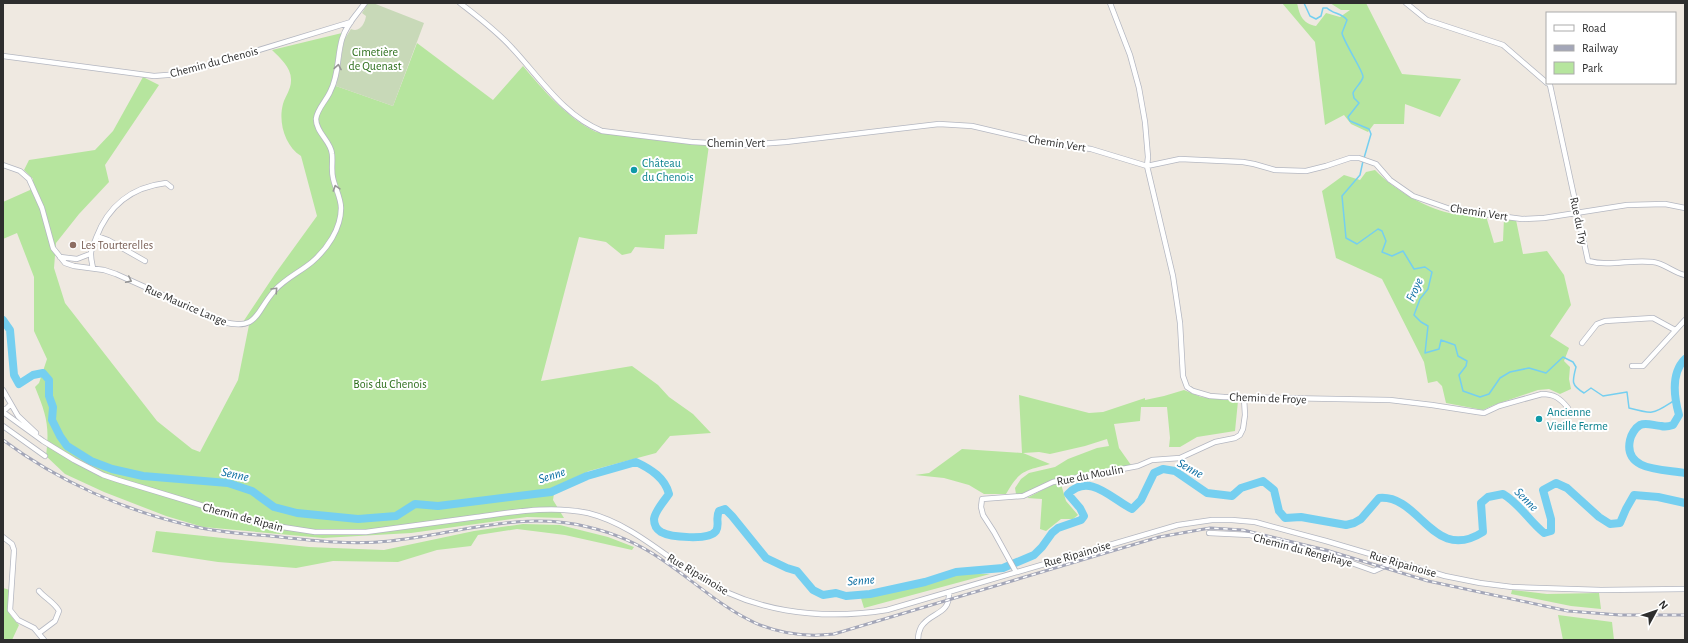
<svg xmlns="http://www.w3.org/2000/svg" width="1688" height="643" viewBox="0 0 1688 643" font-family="'Alegreya Sans',sans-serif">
<rect width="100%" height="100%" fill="#efe9e1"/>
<!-- green -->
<path fill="#b6e59e" d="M1282,3H1297C1300,16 1302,23 1316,26L1326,13L1340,17L1350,10H1341L1330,3H1366L1402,74L1461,79L1440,117L1405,104L1404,124H1374L1368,132L1351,124L1344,115L1325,125L1315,42Z
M342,33C335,47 337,68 331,84L336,86L393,106L417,43L493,100L523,66C544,91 566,117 596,132L709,145L697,234L665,235L664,249L635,247L631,253L622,255L606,242L579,237L541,381L632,366L658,385L669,397L693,414L711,433L670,436L656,453L589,471L555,487L553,500L564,518L527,517L411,533L323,538L203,527L166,516L104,492L65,474L46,456C50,426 46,414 35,387L39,383L47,359L34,331V277L17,233L3,239V202L30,190L33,179L24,170L29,160L95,150L113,131L143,77L159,85L105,165L109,182L79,214L56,243L54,268L65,303L157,421L192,449L200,452L238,380L249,325L243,322L275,274L317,216L301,156C285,146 278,122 283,104C285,97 291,89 291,81C292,68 280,58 272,50Z
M1375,170C1393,189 1424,207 1449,213C1461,216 1474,215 1486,216L1494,243L1503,241L1504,218L1516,220L1523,254L1547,251L1564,275L1571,305L1550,336L1569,348L1564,361L1570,367L1569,379L1571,389L1560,394L1549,389L1538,390L1494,405L1483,410L1446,403L1442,386L1437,381L1428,383L1424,362L1382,279L1336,258L1322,191L1344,175L1360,180L1366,172Z
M1184,390L1201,397L1238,401L1235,431L1197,437L1180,447H1169L1170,438L1167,407H1141L1140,421L1114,424L1119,448L1131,465L1083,475L1022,494H1016L1015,488L1021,479L1029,473L1055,467L1068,459L1097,448L1109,446L1107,439L1085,446L1050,454L1039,452L1023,453L1050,464C1024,471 1020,470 1006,494H984L969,485L944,478L915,475L929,473L962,449L1022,453L1019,395L1089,413L1103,412L1145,398V400L1164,396Z
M1054,484H1061L1066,501L1078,515L1073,519H1061L1046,531L1040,529L1042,499L1027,498Z
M523,524L560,525L608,537L634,547L632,550L565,535L517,529L478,535L471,546L437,550L398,562L333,561L296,568L218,562L152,552L156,531L309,547L384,550L474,531Z
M956,574H990L864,608L860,595Z
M3,588L10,590C7,608 5,611 19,625L12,640H3Z
M1512,590L1547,594L1599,593L1601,609L1571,606L1511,594Z
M1558,615L1612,622L1614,640H1563Z"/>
<!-- cemetery -->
<path fill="#c8d9b8" d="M368,3H373L424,23L393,106L336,86L339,72L344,40L351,29C360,33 365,23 366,16L362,13Z"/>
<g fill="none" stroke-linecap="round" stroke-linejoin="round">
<!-- stream -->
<path stroke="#75cff0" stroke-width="1.5" d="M1304,3L1310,16L1316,19L1321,16L1323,8H1327C1333,14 1342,13 1347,20L1342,33C1344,43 1364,72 1363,77C1362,82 1355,88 1353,93L1354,98L1359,103L1348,117L1350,121L1369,129L1371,134L1364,158
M1363,161L1360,175L1342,196L1346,238L1357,244L1378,229L1382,231L1386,241L1382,252L1392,256L1403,251L1414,269L1425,267L1432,272L1428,289L1420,299L1414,315L1421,322L1428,326L1425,353L1439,349L1441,340L1455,345L1458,356L1467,361L1466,366L1459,375L1463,391L1480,397L1489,394L1500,378L1510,372L1529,368L1546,373L1563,357L1573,362L1576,367C1572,382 1571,385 1584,393L1591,388L1603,396L1627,392L1629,408C1655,415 1653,414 1675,400"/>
<!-- river -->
<path stroke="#75cff0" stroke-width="8" d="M3,320L10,330L14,375L19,384L33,375L43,373L49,380V396L53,407L52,420L60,436L67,446L91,461L112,469L143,476L228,483L252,491L274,507L297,513L358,519L396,516L415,504L438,506L551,492L587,476L636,462C651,469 665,478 669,494C664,501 655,511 654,519C654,524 656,529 661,532C670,537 709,541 716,531C720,525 715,518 719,511L725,509L732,516L766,558L787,568L797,571L813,590L823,595L836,593L846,596L870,594L925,582L956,572L1003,568L1034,555L1042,547L1052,533L1058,528L1081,520L1084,516L1080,508L1068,494C1089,472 1112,499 1132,509L1141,500L1154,473L1163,469L1175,471L1207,493L1232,496L1241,488L1263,481L1274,490L1279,511L1285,518L1301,517L1346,525L1354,523L1361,519L1379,498C1420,494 1433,564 1483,532L1481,503L1488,497L1503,494C1520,504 1529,521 1544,533L1551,531V519L1543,490L1556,483L1567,488L1599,517L1610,524L1620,523L1626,509L1634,495L1658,497L1685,503
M1685,359C1671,373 1674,397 1679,415L1673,425C1670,426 1665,427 1661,426C1654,426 1647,422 1640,425C1635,428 1631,435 1630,440C1623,472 1665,469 1685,473"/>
<defs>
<path id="minor" d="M460,3C478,17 497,31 513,49C540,78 564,116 602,131L692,142L744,145L786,142L939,124L972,126L1036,141L1091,149L1147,166L1180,159L1243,162L1254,164L1275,170L1306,171L1326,166L1350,158H1359L1376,164L1390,180L1413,196L1453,210L1522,219L1544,218L1627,205L1665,204L1685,208
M1110,3L1130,55L1139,88L1145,122L1148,157L1147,166L1173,276L1180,323L1183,376L1187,387L1193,391L1210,396L1224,397L1390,400L1432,405L1477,412L1484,413L1499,406L1542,394C1554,394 1560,398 1568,408
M1406,3L1427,20L1503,45L1547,83
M3,56L154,76L180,74L351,22
M1548,83L1550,85L1588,261C1611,267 1630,259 1653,262C1664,263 1674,273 1685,275
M3,165L20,171L29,179L42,208L53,248L65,263L74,266L104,270L116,274L223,322C259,331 255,312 275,290C286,278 300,272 312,262C327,249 341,229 341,208C341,198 335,188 333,178C331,170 333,162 332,154C331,141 316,133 316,119C317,109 326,101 330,92C339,75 337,56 342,39C346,25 357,14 365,3
M97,236L108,240L145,261
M60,257L77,259L90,254
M93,268C92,263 91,260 91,255C90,251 95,242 96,238C108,206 132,187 166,183L171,187
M1582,343L1597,324L1605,321L1653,318L1675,330
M1632,366H1643L1685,320
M3,390L18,416L36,433
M3,409H6L11,404
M3,412L43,441L74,460L103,475L118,480L263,524L315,532H366C403,527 440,522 477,517C514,512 551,505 588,513C628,523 659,551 692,573C750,612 819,621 887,610L1178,525L1212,520H1232L1255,522L1326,541L1445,576L1480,583L1512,587L1601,590L1685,589
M3,426L45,456
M1209,533L1250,535L1332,556L1374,571L1394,562
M3,537L12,544L14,550L10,610L18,620L34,628L44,640
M1016,572L994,532L983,515L981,507L982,499L1023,496L1053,482L1138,466L1152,460L1180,458L1215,442L1235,438L1240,435L1243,429L1245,415L1244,398
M39,591C45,598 55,603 59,611L55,621L39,633
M918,640C918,636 919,631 921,627C931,611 950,616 949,592"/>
</defs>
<!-- minor casing -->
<use href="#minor" stroke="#b4b7c1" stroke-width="6"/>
<!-- minor -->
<use href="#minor" stroke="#fff" stroke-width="4.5"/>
<defs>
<path id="rail" d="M3,440C58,481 125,511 192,526C220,533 250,534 280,537C316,541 354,545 390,541C457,534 521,510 588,527C614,533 639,544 661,559C720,599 754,643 834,634L1159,537L1210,528L1243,530L1326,550L1428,581L1568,611L1620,615H1685"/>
</defs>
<!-- rail casing -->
<use href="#rail" stroke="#a3a6b8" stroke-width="3"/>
<!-- rail -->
<use href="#rail" stroke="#fff" stroke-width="1.5" stroke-dasharray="4.5" stroke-linecap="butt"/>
</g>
<!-- one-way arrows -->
<defs><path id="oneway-chevron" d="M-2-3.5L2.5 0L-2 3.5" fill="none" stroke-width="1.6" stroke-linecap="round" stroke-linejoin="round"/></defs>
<g stroke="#969696">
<use href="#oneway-chevron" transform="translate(338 67) rotate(-80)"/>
<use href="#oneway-chevron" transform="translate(336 188) rotate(-108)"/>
<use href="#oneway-chevron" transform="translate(129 280) rotate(26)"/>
<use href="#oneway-chevron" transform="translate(275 290) rotate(-47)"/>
</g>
<!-- markers -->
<g fill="#0f9aa8" stroke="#fff" stroke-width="1.5">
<circle cx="634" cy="170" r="4"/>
<circle cx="1539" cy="419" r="4"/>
</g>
<circle fill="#8d6e63" stroke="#fff" stroke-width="1.5" cx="73" cy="245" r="4"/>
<g text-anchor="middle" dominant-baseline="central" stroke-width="4" stroke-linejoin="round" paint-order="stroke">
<!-- park labels -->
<g font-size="12" fill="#2c6e1b" stroke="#fff">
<text x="375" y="52">Cimetière<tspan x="375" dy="14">de Quenast</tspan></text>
<text x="390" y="384">Bois du Chenois</text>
</g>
<!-- street labels -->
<g font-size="12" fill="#2e2e2e" stroke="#fff">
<text transform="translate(214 62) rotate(-15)">Chemin du Chenois</text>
<text x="736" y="143">Chemin Vert</text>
<text transform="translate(1057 143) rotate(9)">Chemin Vert</text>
<text transform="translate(1479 212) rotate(9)">Chemin Vert</text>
<text transform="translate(1579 221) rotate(78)">Rue du Try</text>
<text transform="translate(186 305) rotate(23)">Rue Maurice Lange</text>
<text transform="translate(1268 398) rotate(2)">Chemin de Froye</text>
<text transform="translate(1090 475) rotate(-11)">Rue du Moulin</text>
<text transform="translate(243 517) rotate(15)">Chemin de Ripain</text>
<text transform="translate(1303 550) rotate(15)">Chemin du Rengihaye</text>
<text transform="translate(1077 554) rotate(-16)">Rue Ripainoise</text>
<text transform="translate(1403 564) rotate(16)">Rue Ripainoise</text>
<text transform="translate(698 574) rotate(31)">Rue Ripainoise</text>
</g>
<!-- culture labels -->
<g font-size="12" fill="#0d838f" stroke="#fff" text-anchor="start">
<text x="642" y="163">Château<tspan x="642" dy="14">du Chenois</tspan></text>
<text x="1547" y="412">Ancienne<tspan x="1547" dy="14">Vieille Ferme</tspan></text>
</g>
<!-- education labels -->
<g font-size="12" fill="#785e54" stroke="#fff" text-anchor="start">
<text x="81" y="245">Les Tourterelles</text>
</g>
<!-- water labels -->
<g font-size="13" font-style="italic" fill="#0d6fa3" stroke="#fff">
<text transform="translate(1415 290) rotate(-65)">Froye</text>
<text transform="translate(1190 469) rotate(29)">Senne</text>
<text transform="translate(235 475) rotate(12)">Senne</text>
<text transform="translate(552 476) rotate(-18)">Senne</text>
<text transform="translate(1526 500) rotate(45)">Senne</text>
<text transform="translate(861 581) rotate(-4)">Senne</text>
</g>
</g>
<!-- border -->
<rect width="1688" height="643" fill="none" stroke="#2e2e2e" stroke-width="8"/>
<!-- legend -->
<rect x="1546" y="12" width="130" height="72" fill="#ffffff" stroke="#ababab"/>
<rect x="1554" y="25" width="20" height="6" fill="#ffffff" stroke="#ababab"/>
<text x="1582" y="32" font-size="12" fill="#2e2e2e">Road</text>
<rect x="1554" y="45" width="20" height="6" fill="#a3a6b8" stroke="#ababab"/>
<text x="1582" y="52" font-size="12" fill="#2e2e2e">Railway</text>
<rect x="1554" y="62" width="20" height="12" fill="#b6e59e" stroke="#ababab"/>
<text x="1582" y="72" font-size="12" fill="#2e2e2e">Park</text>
<!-- north arrow -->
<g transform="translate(1656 611) rotate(50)" stroke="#ffffff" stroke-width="3" paint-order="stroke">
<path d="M0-3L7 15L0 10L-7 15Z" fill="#2e2e2e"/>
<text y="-6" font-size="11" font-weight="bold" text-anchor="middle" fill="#2e2e2e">N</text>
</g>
</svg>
